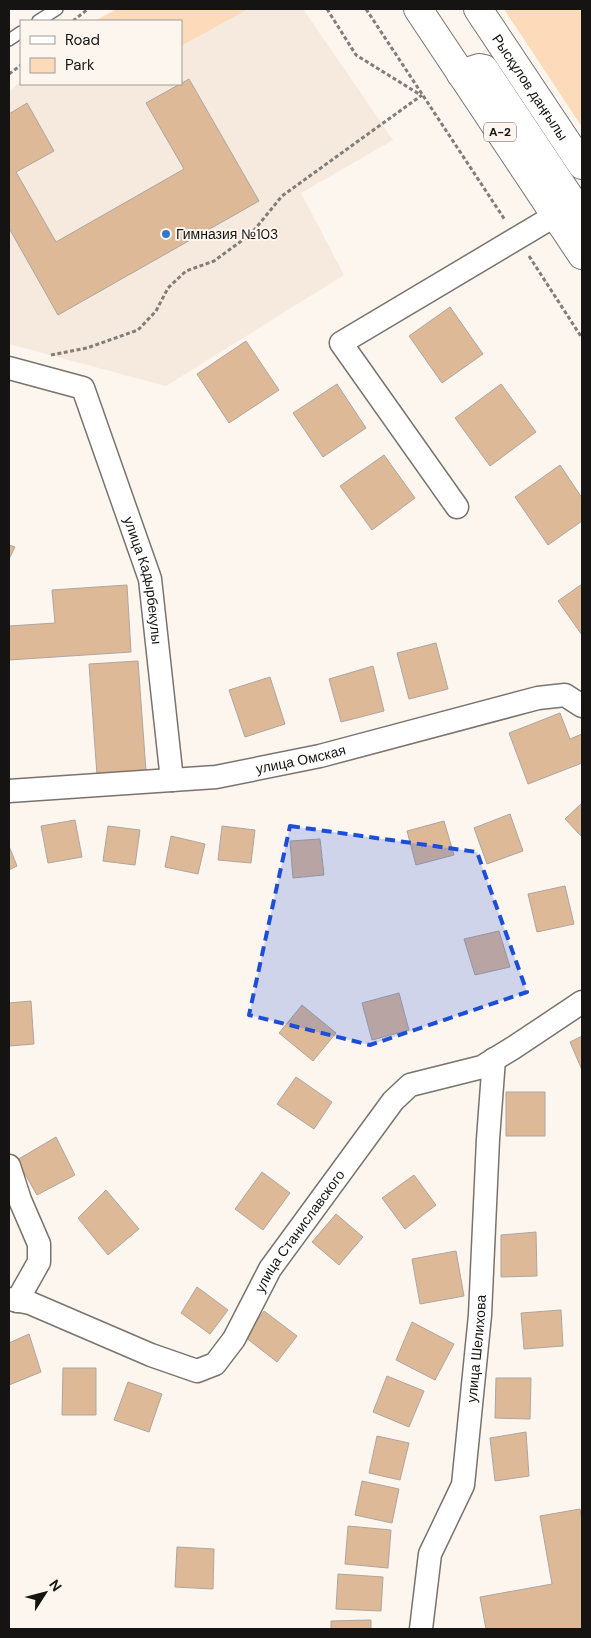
<svg xmlns="http://www.w3.org/2000/svg" width="591" height="1638" viewBox="0 0 591 1638" font-family="'DM Sans',sans-serif">
<rect width="100%" height="100%" fill="#fdf6ef"/>
<!-- built -->
<path fill="#f6e9dd" d="M115,9H303L393,140L301,193L344,275L166,386L9,344V92L21,81V84H181V21H95Z"/>
<!-- green -->
<path fill="#fddaba" d="M118,9H248L181,46V21H95Z
M504,9H582V127Z"/>
<!-- building -->
<path fill="#deb997" stroke="#ada6a0" d="M189,79L259,201L58,315L9,228V114L27,103L54,151L16,172L56,242L184,169L146,103Z
M450,307L483,354L442,383L409,336Z
M246,341L279,390L229,423L197,374Z
M337,384L366,428L323,457L293,413Z
M501,384L536,432L490,466L455,418Z
M384,455L415,498L372,530L340,486Z
M560,465L582,498V521L548,545L515,497Z
M9,545L15,547L9,559Z
M582,584V635L558,601Z
M127,585L131,652L9,660V626L55,623L52,590Z
M436,643L448,689L409,699L397,653Z
M138,661L146,771L97,775L89,664Z
M373,666L384,711L341,722L329,679Z
M270,677L285,724L245,737L229,690Z
M560,713L570,739L582,734V763L528,784L509,733Z
M582,803V837L565,819Z
M510,814L523,851L487,864L474,828Z
M75,820L82,857L48,863L41,826Z
M444,821L454,855L416,865L407,831Z
M108,826L140,830L135,865L103,861Z
M222,826L255,830L251,863L218,860Z
M171,836L205,844L198,874L165,867Z
M320,839L324,875L293,878L290,841Z
M9,846L17,866L9,870Z
M565,886L574,924L537,932L528,894Z
M499,931L510,967L475,975L464,939Z
M399,993L409,1030L372,1040L362,1003Z
M31,1001L34,1044L9,1046V1003Z
M302,1005L336,1033L313,1061L279,1033Z
M582,1036V1070L570,1042Z
M296,1077L332,1102L314,1129L277,1104Z
M506,1092H545V1136H506Z
M56,1137L75,1175L37,1195L17,1160Z
M262,1172L290,1193L263,1230L235,1209Z
M414,1175L436,1205L405,1229L382,1198Z
M106,1190L139,1229L108,1255L78,1218Z
M336,1214L363,1237L339,1265L312,1242Z
M536,1232L537,1276L501,1277V1235Z
M456,1251L464,1296L420,1304L412,1259Z
M197,1287L228,1310L210,1334L181,1313Z
M561,1310L563,1346L524,1349L521,1313Z
M264,1311L297,1336L277,1362L245,1337Z
M412,1322L454,1344L435,1380L396,1360Z
M29,1334L41,1372L9,1385V1343Z
M63,1368H96V1415H62Z
M387,1376L424,1391L409,1427L373,1412Z
M496,1378H531L530,1419L495,1418Z
M128,1382L162,1394L149,1432L114,1420Z
M526,1432L529,1476L495,1481L490,1438Z
M377,1436L409,1443L400,1480L369,1473Z
M362,1481L399,1489L392,1523L355,1515Z
M580,1509L582,1522V1629H486L480,1597L552,1584L540,1516Z
M348,1526L391,1530L388,1568L345,1564Z
M177,1547L214,1549L213,1589L175,1587Z
M338,1574L383,1577L381,1611L336,1609Z
M371,1620V1629H331V1621Z"/>
<g fill="none" stroke-linecap="round" stroke-linejoin="round">
<defs>
<path id="lane" d="M38,21L57,9
M9,40L21,32"/>
<g id="street">
<path id="s1" d="M9,368L83,388L150,579L172,780"/>
<path d="M457,507L341,343L556,215"/>
<path id="s2" d="M9,791L216,777L320,756L538,698L565,695L582,706"/>
<path d="M9,1166L20,1200L39,1244V1262L17,1301"/>
<path id="s3" d="M9,1299L30,1303L151,1355L197,1371L215,1364L234,1339L270,1269L393,1101L410,1085L482,1067L513,1048L582,1002"/>
<path id="s4" d="M421,1629L430,1554L463,1485L480,1315L488,1139L494,1059"/>
</g>
<g id="primary">
<path d="M418,9L582,255"/>
<path id="s5" d="M478,9L582,165"/>
<path d="M461,74L479,68L484,69L582,216"/>
</g>
</defs>
<!-- lane casing -->
<use href="#lane" stroke="#79736d" stroke-width="14"/>
<!-- street casing -->
<use href="#street" stroke="#79736d" stroke-width="25"/>
<!-- primary casing -->
<use href="#primary" stroke="#79736d" stroke-width="30"/>
<!-- path -->
<path stroke="#817d79" stroke-width="3" stroke-dasharray="4 2.5" stroke-linecap="butt" d="M327,9L356,55L419,94
M366,9L505,220
M73,21L88,9
M9,74L21,65
M529,256L582,338
M51,355L87,348L138,330L156,311L168,288L186,271L214,261L251,234L282,196L422,95"/>
<!-- lane -->
<use href="#lane" stroke="#fff" stroke-width="11"/>
<!-- street -->
<use href="#street" stroke="#fff" stroke-width="22"/>
<!-- primary -->
<use href="#primary" stroke="#fff" stroke-width="28"/>
</g>
<!-- marked area -->
<path fill="#1d4ed8" fill-opacity="0.2" stroke="#1d4ed8" stroke-width="4" stroke-dasharray="10 6" stroke-linejoin="round" d="M290,826L477,852L527,992L370,1045L249,1015Z"/>
<!-- markers -->
<circle fill="#2f79c9" stroke="#fdf6ef" stroke-width="2" cx="166" cy="234" r="5"/>
<g text-anchor="middle" dominant-baseline="central" stroke-width="4" stroke-linejoin="round" paint-order="stroke">
<!-- shield labels -->
<rect fill="#fdf6ef" stroke="#5b5854" stroke-width="1" x="484" y="122.5" width="32" height="19" rx="4"/>
<g font-size="12" font-weight="bold" fill="#161412">
<text x="500" y="132">A-2</text>
</g>
<!-- street labels -->
<g font-size="14" fill="#161412" stroke="#fdf6ef">
<text stroke="none"><textPath href="#s5" startOffset="94">Рысқұлов даңғылы</textPath></text>
<text stroke="none"><textPath href="#s1" startOffset="279">улица Кадырбекулы</textPath></text>
<text stroke="none"><textPath href="#s2" startOffset="294">улица Омская</textPath></text>
<text stroke="none"><textPath href="#s3" startOffset="379">улица Станиславского</textPath></text>
<text stroke="none"><textPath href="#s4" startOffset="289">улица Шелихова</textPath></text>
</g>
<!-- poi labels -->
<g font-size="14" fill="#161412" stroke="#fdf6ef" text-anchor="start">
<text x="176" y="234">Гимназия №103</text>
</g>
</g>
<!-- border -->
<rect width="591" height="1638" fill="none" stroke="#161412" stroke-width="20"/>
<!-- legend -->
<rect x="20" y="20" width="162" height="65" fill="#fdf6ef" stroke="#a19c97"/>
<rect x="30" y="36" width="25" height="8" fill="#ffffff" stroke="#a19c97"/>
<text x="65" y="45" font-size="15" fill="#161412">Road</text>
<rect x="30" y="58" width="25" height="15" fill="#fddaba" stroke="#a19c97"/>
<text x="65" y="70" font-size="15" fill="#161412">Park</text>
<!-- north arrow -->
<g transform="translate(45 1593) rotate(54)" stroke="#fdf6ef" stroke-width="4" paint-order="stroke">
<path d="M0-4L9 19L0 12L-9 19Z" fill="#161412"/>
<text y="-8" font-size="14" font-weight="bold" text-anchor="middle" fill="#161412">N</text>
</g>
</svg>
